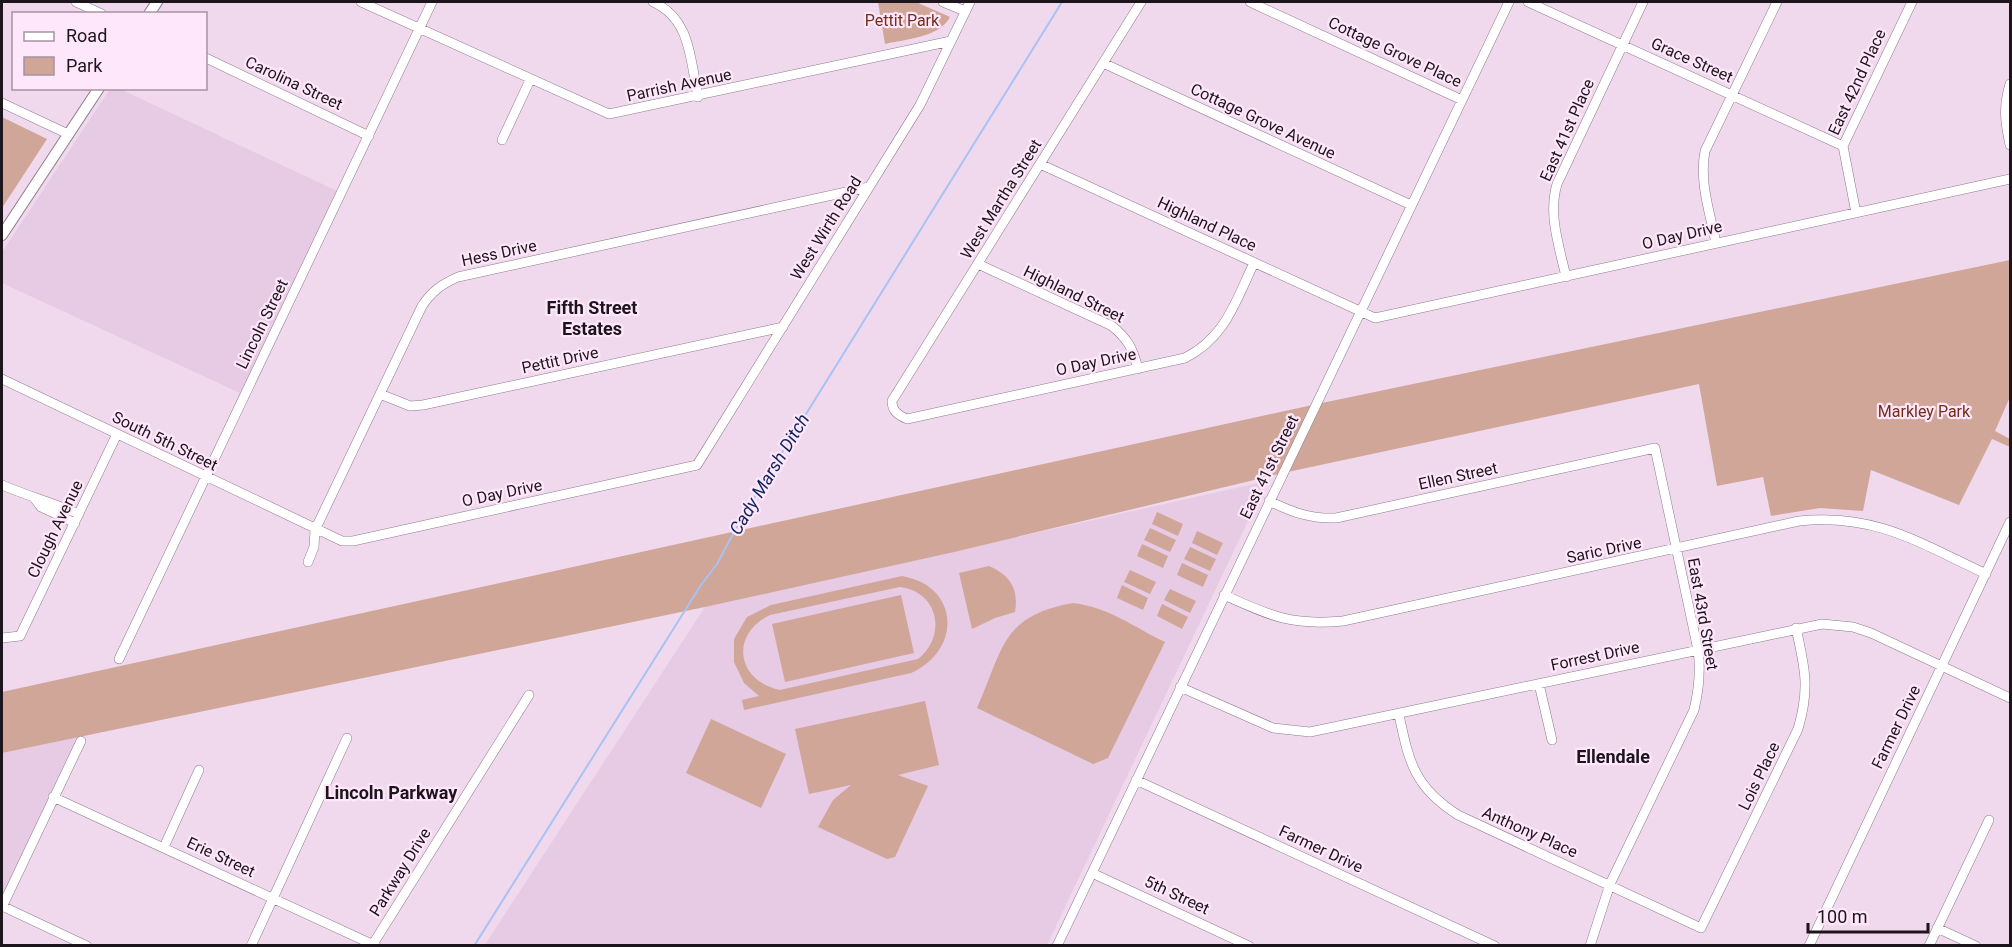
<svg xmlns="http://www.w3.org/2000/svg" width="2012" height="947" viewBox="0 0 2012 947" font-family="Roboto,sans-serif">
<rect width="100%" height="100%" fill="#f0d9ed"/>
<!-- built -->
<path fill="#e7cae3" d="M110,89H120L337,191L240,393L2,283V252Z
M1267,481L1047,945L484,946L705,607Z
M78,737L2,901V753Z"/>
<!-- green -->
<path fill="#d0a699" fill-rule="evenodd" d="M878,2H916L950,17C939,38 905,39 885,44Z
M2,117L47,139L2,208Z
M2010,260V397L1995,431L2010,439V447L1992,439L1959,505L1871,470L1863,511L1820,508L1771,516L1763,477L1717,486L1699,384L1283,473L954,552L705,607L2,753V692L1317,404Z
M1157,512L1183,524L1178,536L1152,524Z
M1150,528L1176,540L1170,552L1144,540Z
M1197,531L1223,543L1217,555L1192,543Z
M1142,544L1168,556L1163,568L1137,556Z
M1190,547L1216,559L1210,571L1184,559Z
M1182,563L1208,575L1203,587L1177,575Z
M989,566C1010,575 1019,589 1015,612L995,618L972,629L959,573Z
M1130,570L1156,582L1150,594L1124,582Z
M902,576C960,586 962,650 911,673L744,710L742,700L759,696L744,683L734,662V639L747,617L771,605ZM900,587C939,592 947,636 918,659L780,690C737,681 729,635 770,615Z
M1122,585L1148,598L1143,610L1117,598Z
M1170,589L1196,601L1190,613L1164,600Z
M901,595L914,653L785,682L772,624Z
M1073,603C1111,608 1131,626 1165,642L1108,758L1093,764L977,708C1003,651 1000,616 1073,603Z
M1162,604L1188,617L1182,629L1157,616Z
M925,701L939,765L898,775L928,786L895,857L887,859L818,827L833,800L851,785L809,794L795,729Z
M711,719L786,754L761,808L686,773Z"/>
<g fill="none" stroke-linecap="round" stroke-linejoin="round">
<!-- stream -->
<path stroke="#a8c2f3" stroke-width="2" d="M474,946L701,585L717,564L742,517L1062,2"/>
<defs>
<path id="minor" d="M76,2L102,14
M361,2L609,114L951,41
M653,2C691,19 690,59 698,97
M943,2L965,11
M1141,2L892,401C892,411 898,415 907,419L1185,358C1226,337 1235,302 1254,263
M1250,2L1462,100
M1528,2L1843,146
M206,58L369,136
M1103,63L1411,205
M2010,84C2003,107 2005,122 2010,145
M2,103L68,134
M502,140L530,80
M1040,164L1375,318L2010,179
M1856,213L1843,146L1912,2
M1716,243C1710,213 1699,182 1705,151L1777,2
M978,264L1112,326C1128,339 1133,349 1138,369
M1566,277C1559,245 1548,215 1557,184L1643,2
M2,379L342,541H353L697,465L920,105L970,2
M380,394L410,406L423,405L783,327
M2,485C28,496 53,503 79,514
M35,499L41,507L75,523
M1269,501C1292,512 1310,519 1336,518L1655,448L1698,650C1701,671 1699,689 1694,710L1610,884L1590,946
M308,562L314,547L315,530L422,306C432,291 442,284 458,277L869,187
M1224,595C1271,616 1291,626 1343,621L1799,521C1875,513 1920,543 1986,574
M2,638L20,636L117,434
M119,659L432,2
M1539,684L1552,740
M1180,687L1273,728L1310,732L1822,624L1853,627L1871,633L2010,698
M1399,715C1409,762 1414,787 1458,815L1701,928L1798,729C1810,689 1805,668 1796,628
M1136,780L1495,946
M53,797L376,946
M164,847L199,770
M1092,873L1249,946
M2,906L87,946
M2,907L81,741
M1937,928L1976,946
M373,944L529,695
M251,946L347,738
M1057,946L1509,2
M1809,946L2010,522
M1929,946L1989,820"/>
<path id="major" d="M149,14L157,2
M2,235L99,88"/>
</defs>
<!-- minor casing -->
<use href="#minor" stroke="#8e7a8b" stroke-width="10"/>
<!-- major casing -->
<use href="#major" stroke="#8e7a8b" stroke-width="12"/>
<!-- minor -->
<use href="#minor" stroke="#fff" stroke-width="9"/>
<!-- major -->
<use href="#major" stroke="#fff" stroke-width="10"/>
</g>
<g text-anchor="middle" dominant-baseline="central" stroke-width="4.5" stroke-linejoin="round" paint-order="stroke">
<!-- park labels -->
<g font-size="16" fill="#742d17" stroke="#fee7fa">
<text x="902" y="20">Pettit Park</text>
<text x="1924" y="411">Markley Park</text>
</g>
<!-- street labels -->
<g font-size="16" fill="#1d151c" stroke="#fee7fa">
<text transform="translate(1395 52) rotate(25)">Cottage Grove Place</text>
<text transform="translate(1692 60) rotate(24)">Grace Street</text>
<text transform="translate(1857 82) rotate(-65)">East 42nd Place</text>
<text transform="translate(294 83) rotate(25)">Carolina Street</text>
<text transform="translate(679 85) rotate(-12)">Parrish Avenue</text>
<text transform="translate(1263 121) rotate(25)">Cottage Grove Avenue</text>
<text transform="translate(1567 130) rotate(-66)">East 41st Place</text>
<text transform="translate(1001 199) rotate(-58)">West Martha Street</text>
<text transform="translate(1207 224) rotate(25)">Highland Place</text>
<text transform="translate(826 228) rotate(-58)">West Wirth Road</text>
<text transform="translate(1682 235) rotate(-13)">O Day Drive</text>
<text transform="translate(499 253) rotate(-12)">Hess Drive</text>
<text transform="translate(1074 294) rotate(26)">Highland Street</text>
<text transform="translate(262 324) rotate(-64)">Lincoln Street</text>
<text transform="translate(560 360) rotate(-12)">Pettit Drive</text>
<text transform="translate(1096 362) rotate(-12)">O Day Drive</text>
<text transform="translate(165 441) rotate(26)">South 5th Street</text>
<text transform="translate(1269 467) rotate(-64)">East 41st Street</text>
<text transform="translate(1458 476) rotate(-12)">Ellen Street</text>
<text transform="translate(502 493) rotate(-12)">O Day Drive</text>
<text transform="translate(55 529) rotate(-64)">Clough Avenue</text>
<text transform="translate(1604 550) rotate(-12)">Saric Drive</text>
<text transform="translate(1703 614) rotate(80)">East 43rd Street</text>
<text transform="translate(1595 656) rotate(-12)">Forrest Drive</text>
<text transform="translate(1896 727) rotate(-64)">Farmer Drive</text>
<text transform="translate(1759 776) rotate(-64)">Lois Place</text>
<text transform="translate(1530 832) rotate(24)">Anthony Place</text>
<text transform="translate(1321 849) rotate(25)">Farmer Drive</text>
<text transform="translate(221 857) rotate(25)">Erie Street</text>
<text transform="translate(400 872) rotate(-58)">Parkway Drive</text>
<text transform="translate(1177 895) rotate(25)">5th Street</text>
</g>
<!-- neighbourhood labels -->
<g font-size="18" font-weight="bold" fill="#1d151c" stroke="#fee7fa">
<text x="592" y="307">Fifth Street<tspan x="592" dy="21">Estates</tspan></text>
<text x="1613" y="756">Ellendale</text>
<text x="391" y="792">Lincoln Parkway</text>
</g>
<!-- water labels -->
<g font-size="18" font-style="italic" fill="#0b245d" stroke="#fee7fa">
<text transform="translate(769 474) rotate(-59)">Cady Marsh Ditch</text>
</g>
</g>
<!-- border -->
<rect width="2012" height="947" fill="none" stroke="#1d151c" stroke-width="6"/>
<!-- legend -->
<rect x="12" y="12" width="195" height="78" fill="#fee7fa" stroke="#a493a1" stroke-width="1.5"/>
<rect x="24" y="32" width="30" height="9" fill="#ffffff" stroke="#a493a1" stroke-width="1.5"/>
<text x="66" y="42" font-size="18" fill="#1d151c">Road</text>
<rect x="24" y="57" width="30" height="18" fill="#d0a699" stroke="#a493a1" stroke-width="1.5"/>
<text x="66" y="72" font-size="18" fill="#1d151c">Park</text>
<!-- scale -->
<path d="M1808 923v9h120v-9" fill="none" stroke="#1d151c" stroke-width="3"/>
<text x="1817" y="923" font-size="18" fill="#1d151c" stroke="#fee7fa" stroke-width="4.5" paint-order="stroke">100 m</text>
</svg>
